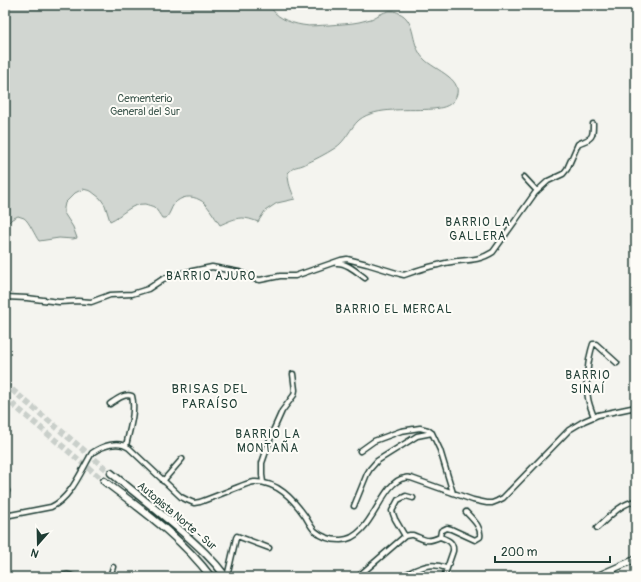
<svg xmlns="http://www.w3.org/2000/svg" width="641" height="582" viewBox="0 0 641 582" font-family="Pangolin,sans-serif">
<rect width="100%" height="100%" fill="#f4f4ef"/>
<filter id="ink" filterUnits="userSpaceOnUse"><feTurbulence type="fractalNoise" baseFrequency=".025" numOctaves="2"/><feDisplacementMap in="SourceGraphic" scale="8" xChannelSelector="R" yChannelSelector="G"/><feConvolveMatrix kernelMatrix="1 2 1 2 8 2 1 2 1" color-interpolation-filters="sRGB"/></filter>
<g filter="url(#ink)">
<!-- green -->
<path fill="#d1d6d1" stroke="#788a82" d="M5,5H270C274,17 290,23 302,25C310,27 320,25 329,25C339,24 350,24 359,22C363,21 367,20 371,19C378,16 385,10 393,11C395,11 397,12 399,13C415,20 411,39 419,52C420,54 422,57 424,59C434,70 468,80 454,100C449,107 441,108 433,109C411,111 376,106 359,120C350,128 346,141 335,148C326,154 314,160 303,165C295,168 296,165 288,173C288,183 291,190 295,199L277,203L265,211L258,222C241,215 236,218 220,225C215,218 207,203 200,200C191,195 181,196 174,204C171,208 170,214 166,218H162C160,215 157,210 154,207C152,206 148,205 145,204C131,203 122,216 110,221L105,205L100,198L91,191L83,189L75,193L65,203L64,208V213L73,227L77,238L73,239L59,238L39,241C35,236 29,221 24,218C22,217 20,217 18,216L12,219L5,226Z"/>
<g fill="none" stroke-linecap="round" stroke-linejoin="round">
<!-- highway-tunnel -->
<path stroke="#c9cfca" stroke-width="6" stroke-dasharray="6 3" stroke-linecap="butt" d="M5,384L111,473
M5,398L104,481"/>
<defs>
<path id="minor" d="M524,177L537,191
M336,263C346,262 357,272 365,278
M5,297L27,298L59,302L78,301L91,302L110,295L132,294L148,289L163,279L178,274L212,267L239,272L254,279L260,280L280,276H295L341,260L347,259L367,264L400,274L404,275C415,271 426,267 438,265C444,263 450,262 457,261C470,260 481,260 493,252L535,193L548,181L563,174L567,169L578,144C582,141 590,141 592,135C593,132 593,128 593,124
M110,404C116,400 124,393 132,396C136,411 129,431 126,446
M594,417C592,411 589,405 588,398C585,383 588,359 593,344H596L617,363
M360,451L374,441L401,431L420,428L428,430L432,433L440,450L453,493
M163,481L182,459
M263,482L262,475V463L273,431L282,411L294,395L295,390L293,374
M5,491H7
M354,506L367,474L370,469L377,461L417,436L432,433
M5,516L51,507C71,498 81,471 92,453C102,446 118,440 129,448L181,497L187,500L194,503L200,502C211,498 221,494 231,490C239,487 247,483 254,482C277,481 293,499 305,516C308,521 311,527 315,531C322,537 332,540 340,540C372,541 380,481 405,478C407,477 409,478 411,478L473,500L482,502L487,503H492L497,501L503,498L569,430L584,421L598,415L636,407
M597,528C608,518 621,503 636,501
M405,536L395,519L392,511L398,500L406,496L413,498
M361,574L405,536L410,535H413C426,540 426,543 440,537
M402,576C418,569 429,561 446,568
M60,577C66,574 69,574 74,577
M110,577L113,567
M227,577L236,538L237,536L269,548
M444,577L453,551C454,542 448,540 440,537L441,531L447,528L451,529L475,540L480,537C482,527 472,519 466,512
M609,577L615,569"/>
<path id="major" d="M595,577L636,559"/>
<path id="highway" d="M111,473C134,492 157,510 179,529C197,545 212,558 226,577
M104,481C142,510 182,538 211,577"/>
</defs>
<!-- minor casing -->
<use href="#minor" stroke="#1f3d34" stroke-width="7"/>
<!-- major casing -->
<use href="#major" stroke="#1f3d34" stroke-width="8"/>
<!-- highway casing -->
<use href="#highway" stroke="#1f3d34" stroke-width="9"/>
<!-- minor -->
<use href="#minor" stroke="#fdfcf7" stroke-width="4"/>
<!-- major -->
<use href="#major" stroke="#fdfcf7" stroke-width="5.5"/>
<!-- highway -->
<use href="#highway" stroke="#fdfcf7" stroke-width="6"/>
</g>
</g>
<g text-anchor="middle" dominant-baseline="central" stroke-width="4" stroke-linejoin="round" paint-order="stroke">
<!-- park labels -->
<g font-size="11" fill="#435c53" stroke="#fdfcf7">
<text x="145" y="98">Cementerio<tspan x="145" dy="13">General del Sur</tspan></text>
</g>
<!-- street labels -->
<g font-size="11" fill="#1f3d34" stroke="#fdfcf7">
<text transform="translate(177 516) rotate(40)">Autopista Norte - Sur</text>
</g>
<!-- neighbourhood labels -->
<g font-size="12" letter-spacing="1" fill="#1f3d34" stroke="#fdfcf7">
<text x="478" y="222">BARRIO LA<tspan x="478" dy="14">GALLERA</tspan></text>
<text x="211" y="276">BARRIO AJURO</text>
<text x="394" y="309">BARRIO EL MERCAL</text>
<text x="588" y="375">BARRIO<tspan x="588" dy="14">SINAÍ</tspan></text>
<text x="268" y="434">BARRIO LA<tspan x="268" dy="14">MONTAÑA</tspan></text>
</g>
<!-- quarter labels -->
<g font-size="13" letter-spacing="1" fill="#1f3d34" stroke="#fdfcf7">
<text x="210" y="389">BRISAS DEL<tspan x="210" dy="15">PARAÍSO</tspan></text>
</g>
</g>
<!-- margin -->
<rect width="641" height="582" fill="none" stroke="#fdfcf7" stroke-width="20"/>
<rect x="10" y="10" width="621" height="562" fill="none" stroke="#1f3d34" stroke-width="1.5" filter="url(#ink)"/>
<!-- north arrow -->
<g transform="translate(38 544) rotate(200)" stroke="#fdfcf7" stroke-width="3" paint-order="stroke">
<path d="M0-3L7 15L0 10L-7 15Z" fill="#1f3d34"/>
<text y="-6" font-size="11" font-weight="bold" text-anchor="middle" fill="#1f3d34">N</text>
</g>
<!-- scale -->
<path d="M495 556v6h115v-6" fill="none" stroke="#1f3d34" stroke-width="2"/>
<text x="501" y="556" font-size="12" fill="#1f3d34" stroke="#fdfcf7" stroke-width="3" paint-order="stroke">200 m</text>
</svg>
